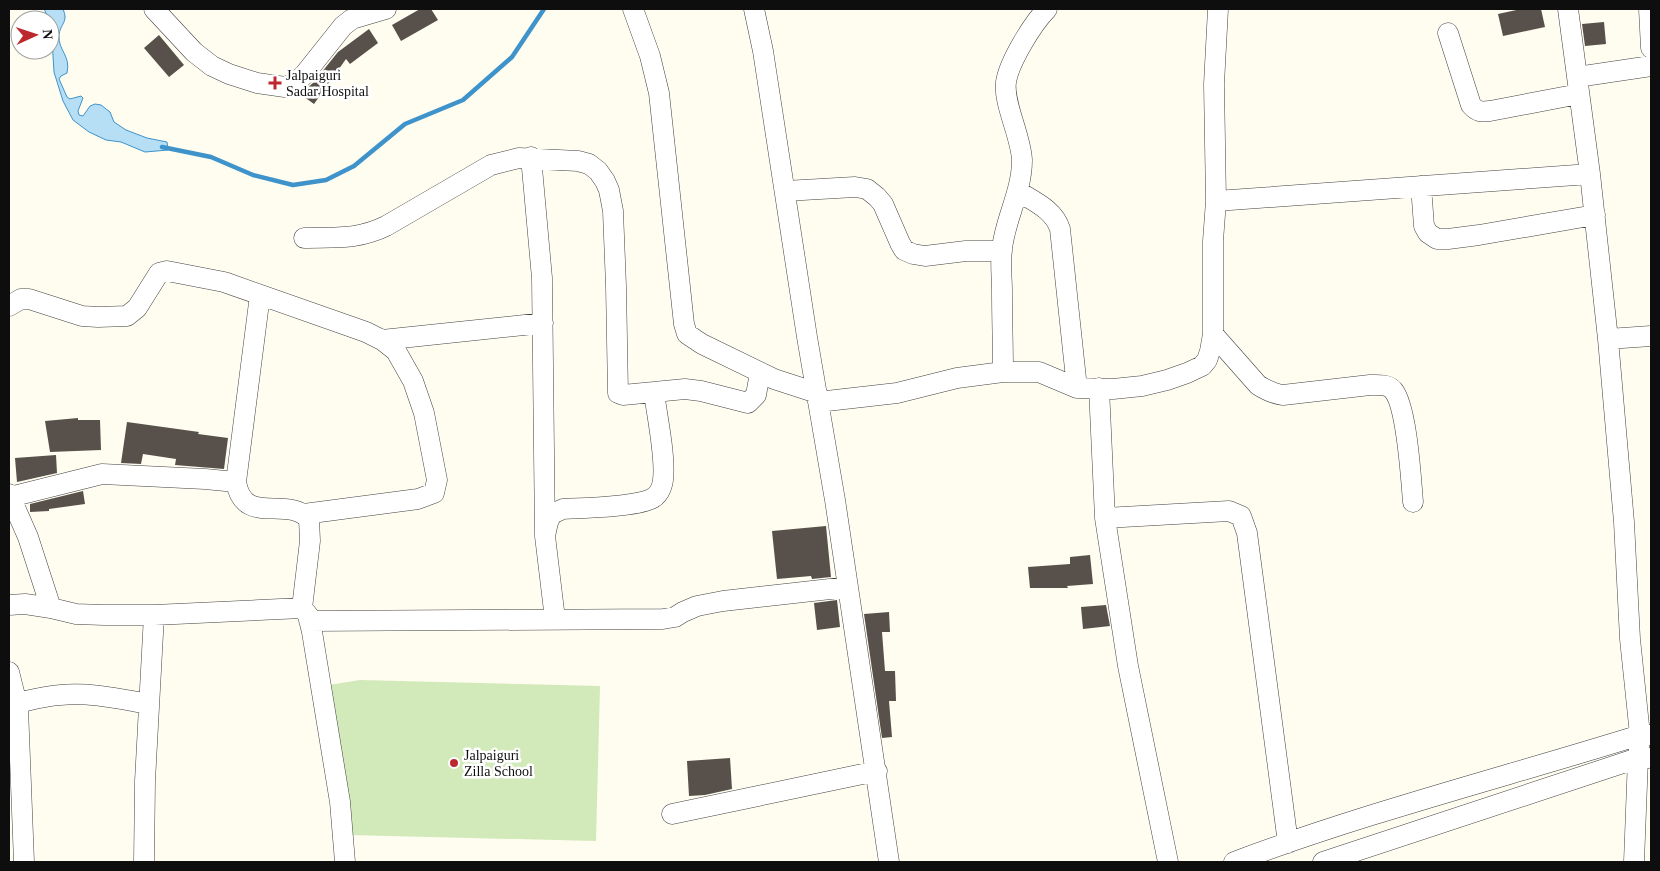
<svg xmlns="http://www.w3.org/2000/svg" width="1660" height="871" font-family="Georgia,serif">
<rect width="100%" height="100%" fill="#fffcf0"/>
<!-- green -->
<path fill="#d2e9ba" d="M360,680l240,6 -4,155 -247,-6 -6,-74 -14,-76z"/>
<!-- water -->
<path fill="#b6def5" stroke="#3e93cb" d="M44,9h19c6,13 -3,15 -4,26 -1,16 12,20 8,38l-6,3 -2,3 8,18 3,2 11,-3 2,2 -5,13 1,4 4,1 7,-10 5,-2 6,1 9,7 4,10 12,8 21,8 20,4 1,8 -23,2 -24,-10 -15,-2 -17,-8 -16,-12 -10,-19 -9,-29 -3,-49z"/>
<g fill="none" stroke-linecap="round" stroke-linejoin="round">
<!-- stream -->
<path stroke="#3e93cb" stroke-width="4.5" d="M162,147l49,10 42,18 40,10 33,-5 28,-14 51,-42 58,-24 49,-43 32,-48"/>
</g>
<!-- building -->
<path fill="#57504b" d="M420,9h11l7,11 -37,21 -9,-16z
M1521,9h20l4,18 -42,9 -5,-22z
M1604,22l2,22 -21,2 -3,-22z
M369,29l9,14 -28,21 -4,-5 -32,45 -14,-10 13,-11 25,-31z
M159,35l25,30 -15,12 -25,-29z
M78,418v2h22l1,30 -51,2 -5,-31z
M127,422l72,10 -1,2 30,4 -4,31 -49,-4 1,-6 -33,-5 -2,10 -20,-1z
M56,455l1,18 -40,9 -2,-24z
M83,491l2,13 -36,5v2l-19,1v-8z
M826,526l5,51 -19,2 -1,-3 -34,3 -5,-48z
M1090,555l3,29 -26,2 1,2h-38l-2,-21 42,-3v-7z
M837,600l3,27 -23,3 -3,-27z
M1106,605l4,21 -27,3 -2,-22z
M889,612l1,20h-8l3,39h10l1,30h-7l3,36 -10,1 -18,-124z
M730,758l2,31 -27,6 -16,1 -2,-35z"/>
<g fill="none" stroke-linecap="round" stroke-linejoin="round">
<defs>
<path id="minor" d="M154,9l40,43 18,14 17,8 28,9 28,4 10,-4 9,-8 39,-49 9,-7 34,-10
M633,9l17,47 9,37 25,231 3,10 15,10 72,35 43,14
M754,9l9,42 44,286 28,163 54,362
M1568,9l22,165 18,165 16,183 6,117 10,96 -2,23 -4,104
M1649,9l2,39
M1448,33l23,72c6,7 10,7 19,6l89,-17
M1577,77l74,-11
M531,157l11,121 3,258
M1421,186l3,40 4,7 9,6h11l31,-4 116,-20
M785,191l70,-4 12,2 10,8 6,7 17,39 4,7 9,4 12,2 41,-5h36
M1019,192c16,10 35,18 41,37l17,159
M1216,201l374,-27
M304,238c32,-1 53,2 82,-12l105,-61 28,-7 59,3 11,3 9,7 7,10 4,9 4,21 3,75 2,107 5,2 62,-6 16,2 47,12 8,-8 4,-22
M260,295l-24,187c8,45 50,13 73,37l1,22 -8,67
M9,306l12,-7h8l53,17 16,1 29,-1 10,-8 22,-35 8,-2 57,11 142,50 16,8 14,11 17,30 11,32 13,67 -3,13 -16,6 -114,15
M1213,334l45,51c8,5 15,9 25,10l87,-10c8,0 18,-1 23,5 14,16 18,89 20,112
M1608,339l43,-3
M382,340l161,-17
M1003,372c0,-27 -1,-54 -1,-81 0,-13 -2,-28 0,-42 3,-30 20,-57 20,-89 -1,-24 -19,-57 -16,-78 3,-20 27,-59 41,-73
M1099,388l6,130 23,148 40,196
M818,402l79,-9 60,-15 46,-6h36l38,16 36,1 29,-3 25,-6 20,-7 15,-7 5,-6 3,-9 3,-17v-93l3,-40 -2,-117 4,-75
M9,494l19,43 23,71
M10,497l92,-23 103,5 31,3
M1105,518l124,-7 12,5 6,17 41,310
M9,605l16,-1 26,4 25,6 28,1h50l148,-7 6,7 4,17 28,170 5,60
M555,619l-10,-83 3,-14 4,-8 11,-5c21,-1 71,-2 88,-10 7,-3 11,-11 12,-19 3,-23 -6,-63 -9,-88
M309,621l354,-2 12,-2 8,-5 14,-6 26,-5 125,-14
M9,672l9,36 6,154
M17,703c14,-3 28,-7 43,-8 30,-3 60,4 89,9
M672,814l205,-43
M144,862l1,-81 9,-166
M1234,862c133,-50 271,-85 406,-127h11
M1323,862l315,-104h11"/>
</defs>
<!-- minor casing -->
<use href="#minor" stroke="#414141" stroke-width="21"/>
<!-- minor -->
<use href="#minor" stroke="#fff" stroke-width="20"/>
</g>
<!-- markers -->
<g fill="#bd282f" stroke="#fff" stroke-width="2">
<path d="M272.5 75.5h5v5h5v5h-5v5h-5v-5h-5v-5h5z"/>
<circle cx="454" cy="763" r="5"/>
</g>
<g text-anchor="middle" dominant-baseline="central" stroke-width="5" stroke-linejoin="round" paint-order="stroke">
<!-- poi labels -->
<g font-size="14" fill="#0e0e0e" stroke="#fff" text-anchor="start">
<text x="286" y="75">Jalpaiguri<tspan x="286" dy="16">Sadar Hospital</tspan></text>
<text x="464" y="755">Jalpaiguri<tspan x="464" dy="16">Zilla School</tspan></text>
</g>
</g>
<!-- border -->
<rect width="1660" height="871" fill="none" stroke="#0e0e0e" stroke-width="20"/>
<!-- north arrow -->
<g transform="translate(35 35) rotate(87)"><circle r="24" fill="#ffffff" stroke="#9f9f9f"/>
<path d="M0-4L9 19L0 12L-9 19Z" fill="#bd282f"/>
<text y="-8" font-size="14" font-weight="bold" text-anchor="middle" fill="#0e0e0e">N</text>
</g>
</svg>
